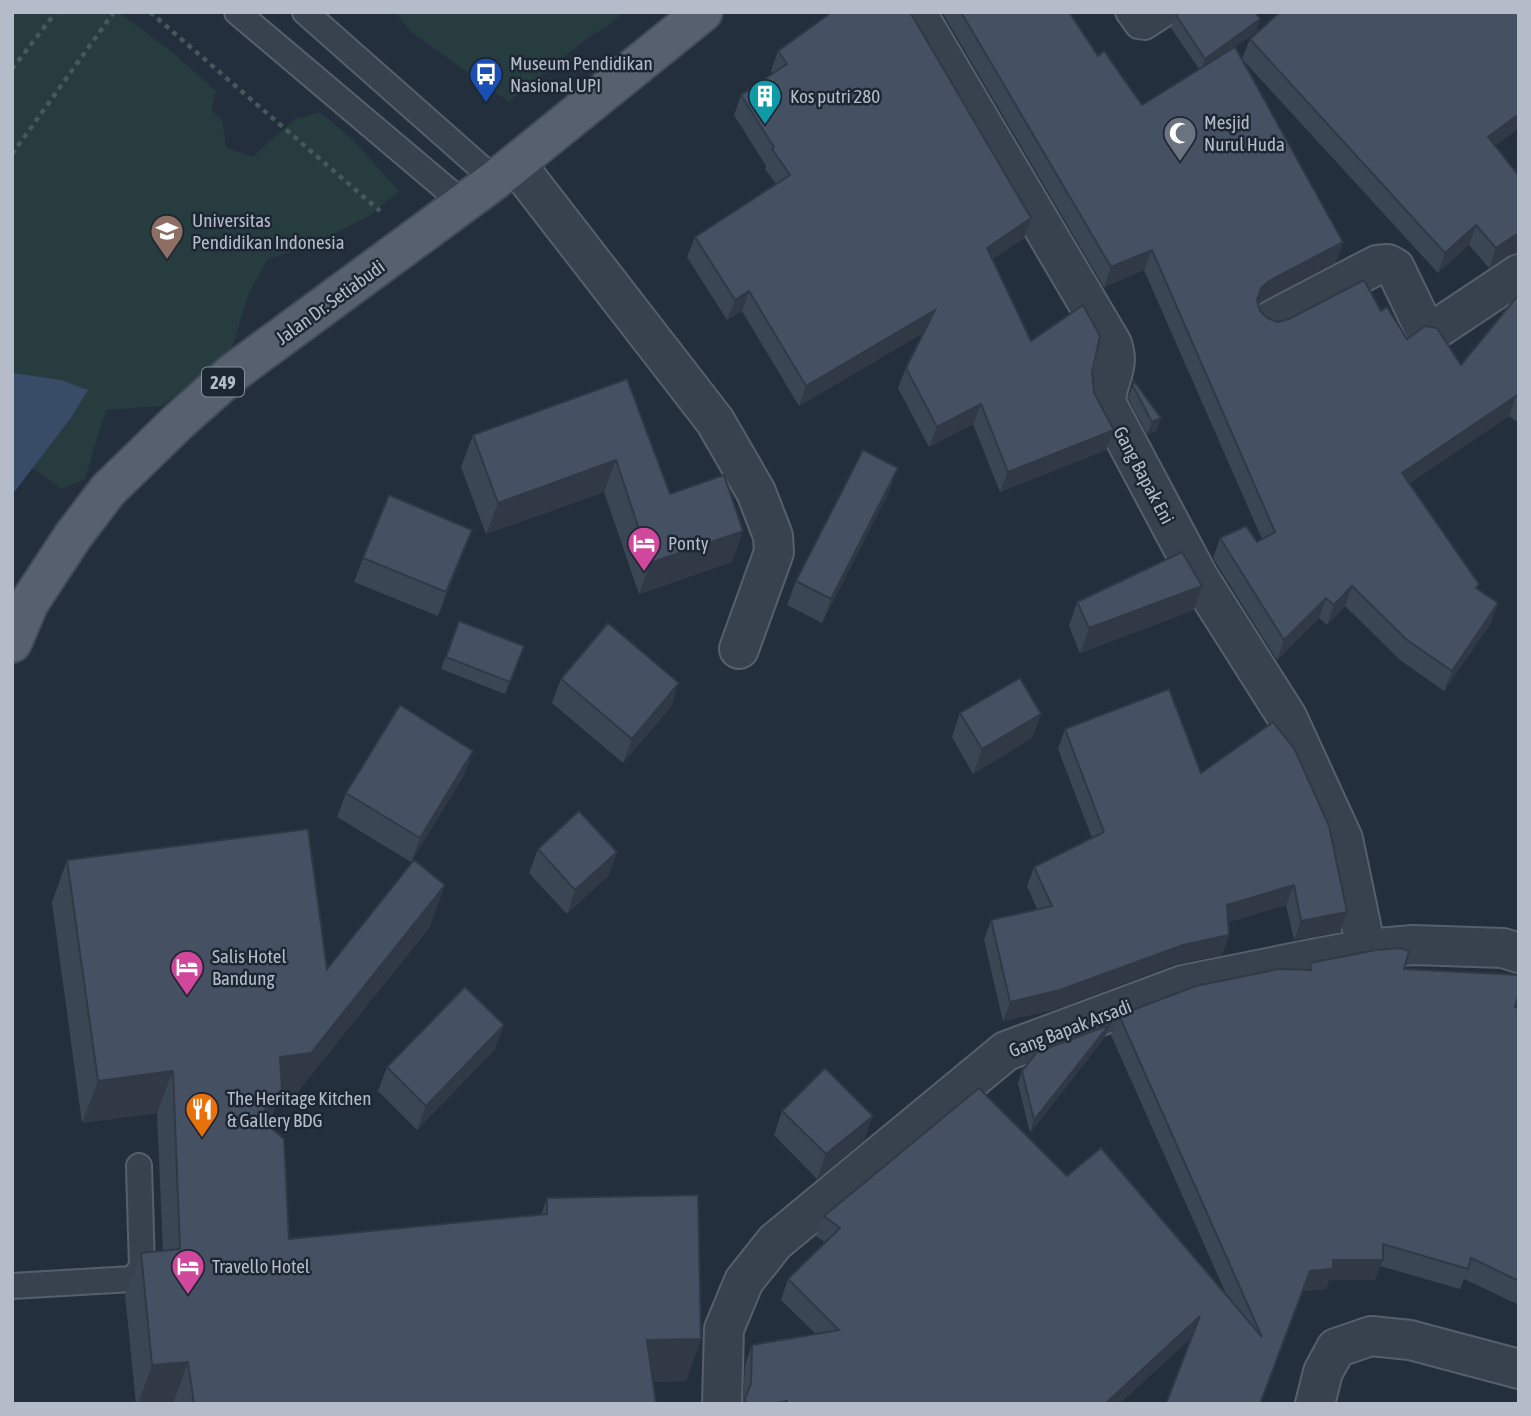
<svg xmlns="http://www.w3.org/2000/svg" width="1531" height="1416" font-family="'Asap Condensed',sans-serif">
<rect width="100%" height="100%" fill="#242f3e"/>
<!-- green -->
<path fill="#263c3f" d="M12,12h106l54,40 44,39 -5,19 11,10 4,27 26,10 43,-38 25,-7 33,28 46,51 -30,25 -59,30 -42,13 -20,36 -15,50 -23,25 -49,36 -55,4 -21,69 -24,10 -28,-21 -15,-23 -6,-47z
M395,12h228l-10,10 -31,20 -73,60 -98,-70z"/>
<!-- water -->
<path fill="#394c67" d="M12,373l49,7 27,10 -18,29 -58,76z"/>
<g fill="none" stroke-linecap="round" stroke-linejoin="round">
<defs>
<path id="lane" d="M237,12l227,192
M305,12l190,168
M1128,12l10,14 7,1 23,-15
M12,1286l120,-7 10,-11 -3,-102"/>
<path id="street" d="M916,12l196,332c9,24 -6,36 -6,59l93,175 88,139 56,122 23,110
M516,164l199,257 41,71 17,44 1,16 -35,97
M1272,320l105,-55 11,-1 7,4 27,56 16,4 81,-54
M722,1404l2,-75 20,-48 31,-39 231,-191 177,-66 129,-26 54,-10 47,-4 90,3 16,5
M1315,1404l8,-32 13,-24 35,-12 39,4 109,29"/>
<path id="primary" d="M12,643l17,-40 44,-67 35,-46 71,-69 55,-49 261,-192 208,-168"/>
</defs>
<!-- lane casing -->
<use href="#lane" stroke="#565f6c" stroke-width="28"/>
<!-- street casing -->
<use href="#street" stroke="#565f6c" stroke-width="42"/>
<!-- primary casing -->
<use href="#primary" stroke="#414a57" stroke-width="42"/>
<!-- path -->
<path stroke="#44595c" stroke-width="4.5" stroke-dasharray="5 5" stroke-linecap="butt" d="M150,12l230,199
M12,69l44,-57
M12,154l102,-142"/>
<!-- lane -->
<use href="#lane" stroke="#38414e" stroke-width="24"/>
<!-- street -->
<use href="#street" stroke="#38414e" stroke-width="38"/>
<!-- primary -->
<use href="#primary" stroke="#56606e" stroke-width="38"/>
</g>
<!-- wall -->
<path fill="#3b4654" d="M829,12h81l121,206 -7,20 -32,21 39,82 61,32 2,20 20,37 -8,20 -106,42 -27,-68 -44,23 -31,-59 8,-20 17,-35 -124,73 -57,-95 -15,9 -40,-63 8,-20 81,-53 -11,-15 1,-3 -32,-51 7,-20 32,-21 -2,-3 7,-20 50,-36z
M942,12h127l29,44 44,49 57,-36 -28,-41 5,-13 84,4 -4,13 -24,17 111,193 -7,20 -74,39 -4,3 2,7 7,7 11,4 103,-11 26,28 54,26 58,-71v129l-10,-7 -99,67 68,106 20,14 -7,20 -47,68 -44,-31 -55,-54 -18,19 -8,-7 -42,42 -64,-102 7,-20 37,4 5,-3 -118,-269 -40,17z
M1519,12v116l-24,18 24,30v77l-12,3 -18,12 -20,-23 -31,28 -196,-214 8,-20z
M627,379l43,115 73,37 -11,31 -93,32 -35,-102 -118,42 -25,-67 12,-32z
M1134,381l27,37 -5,13 -9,3 -19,-36z
M889,492l-67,131 -35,-18 9,-24z
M472,530l-34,86 -84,-34 9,-24z
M1077,602l117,8 -114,43 -11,-27z
M459,621l65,25 -19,48 -64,-25z
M561,679l110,28 -48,56 -71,-60z
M960,713l81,1 -9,24 -59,36 -21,-37z
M1065,729l136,44 146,139 -7,20 -46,8 -8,-35 -58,17 1,13 -7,20 -47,9 -122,46 -50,11 -19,-81 7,-20 46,-11 -10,-23 7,-19 58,-29 -34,-89z
M473,751l-9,24 -53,87 -74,-45 9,-24z
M538,849l79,3 -9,24 -41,38 -38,-41z
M67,860l260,109 103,-42 -135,168 -16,2 -10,28 20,114 252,-24 6,-17 154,141 -15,42 -33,1 3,22h-520l-11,-109 16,-42 22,-2 -6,-138 -75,10 -30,-221z
M1310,963l94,6 115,39v297l-55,-26 -4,10 -80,-23 -5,14h-46l-3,9 -23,2 -43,113 -68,-67 -73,67h-376l2,-39 7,-20 64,-11 -35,-34 7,-21 37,-37 -9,-6 8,-20 243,-40 160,120 -116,-261 8,-20 188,-45z
M1109,1025l-4,12 -75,96 -12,-50 4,-12z
M495,1049l-78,81 -39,-39 9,-24z
M782,1111l82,29 -47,39 -43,-44z"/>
<!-- shaded-wall -->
<path fill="#303945" d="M1260,19l-4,13 -55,39 4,-12z
M1519,114v14l-38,29 7,-20z
M1031,218l-7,20 -45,30 8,-20z
M1476,225l-7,20 -31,28 7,-20z
M1519,234v13l-2,5 -10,4 -18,12 7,-20 18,-12z
M1343,242l-7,20 -74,39 -8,7 7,-20 8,-7z
M1152,250l-8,20 -40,17 7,-20z
M749,291l-7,20 -15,9 8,-20z
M935,310l-7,20 -129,76 7,-20z
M1516,396l-7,20 -114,77 7,-20z
M981,404l-8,20 -44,23 8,-20z
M1161,418l-5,13 -9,3 5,-12z
M1114,430l-8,20 -106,42 8,-20z
M616,460l-12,32 -118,42 12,-31z
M898,468l-9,24 -67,131 9,-24z
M472,530l-9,24 -25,62 8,-24z
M743,531l-11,31 -93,32 11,-31z
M1202,586l-8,24 -114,43 9,-25z
M1352,586l-7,20 -18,19 7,-20z
M1326,598l-7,20 -42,42 7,-20z
M1498,603l-7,20 -47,68 8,-20z
M679,683l-8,24 -48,56 9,-24z
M1041,714l-9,24 -59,36 9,-25z
M473,751l-9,24 -53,87 9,-24z
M617,852l-9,24 -41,38 8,-24z
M445,885l-15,42 -135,168 -16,2 -13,34 -22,28 36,-102z
M1294,885l-8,20 -66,20 7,-20z
M1347,912l-7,20 -46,8 7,-19z
M1229,935l-7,20 -47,9 -122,46 -50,11 7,-19 173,-57z
M504,1025l-9,24 -78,81 9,-24z
M1109,1025l-4,12 -75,96 4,-13z
M173,1071l-16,42 -75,10 16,-42z
M873,1116l-9,24 -47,39 9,-25z
M1333,1260h50l-8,20h-46l-3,9 -23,2 7,-20z
M1200,1316l-8,21 -73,67h-14z
M701,1339l-15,42 -54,1 15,-42z
M188,1362l-15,42h-35l14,-39z"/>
<!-- building -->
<path fill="#455162" stroke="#303945" stroke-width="2" d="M832,12h78l121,206 -44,30 44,93 52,-36 17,31 -8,37 2,20 20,37 -106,42 -27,-68 -44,23 -31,-59 29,-58 -129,76 -57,-95 -14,9 -40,-63 95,-62 -18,-26 2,-2 -33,-52 46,-31 -9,-13z
M961,12h108l29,44 6,-5 38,54 93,-58 108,195 -74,39 -8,7 -4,12 3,11 7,7 11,4 11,-3 75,-39 17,31 6,-4 20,32 18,-13 12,2 24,37 58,-71v104l-3,-2 -114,77 77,111 -3,4 22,15 -46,68 -45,-31 -55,-54 -18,19 -8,-7 -42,42 -64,-102 26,-12 11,16 18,-10 -123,-282 -41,17z
M1179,12h76l5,7 -55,40 -29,-44z
M1280,12h239v102l-31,23 31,39v58l-5,2 -18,12 -20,-23 -31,28 -195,-214z
M627,379l43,115 54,-19 19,56 -93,32 -34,-103 -118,43 -25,-68z
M1134,381l27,37 -9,4 -19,-36z
M863,450l35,18 -67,131 -35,-18z
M389,495l83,35 -26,62 -83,-34z
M1182,552l20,34 -113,42 -12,-26z
M459,621l65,25 -14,36 -64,-25z
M608,623l71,60 -47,56 -71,-60z
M1020,678l21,36 -59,35 -22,-36z
M1169,689l32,84 72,-51 21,26 35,78 18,86 -46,9 -7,-36 -67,20 2,30 -46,10 -123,45 -50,12 -19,-82 61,-14 -18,-39 70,-35 -39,-103z
M400,705l73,46 -53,87 -74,-45z
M579,811l38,41 -42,38 -37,-41z
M308,829l19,140 87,-109 31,25 -134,168 -31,4 2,32 -23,28 25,22 5,100 258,-25v-16l151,-3 3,144 -54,1 9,64h-462l-6,-42 -36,3 -11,-112 39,-4 -7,-178 -75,10 -31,-221z
M1400,948l9,3 -5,18 115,6v18l-4,14 4,1v273l-48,-23 -3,11 -85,-25v16h-50v9l-23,2 -50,133h-94l34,-88 -95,88h-318v-3l-17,3h-24l-1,-6 6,-14 1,-39 87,-15 -51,-51 52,-51 -16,-12 155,-128 88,88 34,-28 161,189 -143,-322 77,-29 83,-17 32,1 -1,-7 66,-13z
M465,987l39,38 -78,81 -39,-39z
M1109,1025l-75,95 -12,-49 15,-19z
M825,1068l48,48 -47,38 -44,-43z"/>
<!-- icons -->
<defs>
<symbol id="bus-pin" viewBox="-11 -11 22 30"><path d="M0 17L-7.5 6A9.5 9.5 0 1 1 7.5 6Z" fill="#1a4fb4" stroke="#1d2633"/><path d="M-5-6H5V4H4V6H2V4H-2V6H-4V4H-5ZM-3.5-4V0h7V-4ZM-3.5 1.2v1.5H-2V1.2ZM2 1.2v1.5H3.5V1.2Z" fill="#fff"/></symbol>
<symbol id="building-pin" viewBox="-11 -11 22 30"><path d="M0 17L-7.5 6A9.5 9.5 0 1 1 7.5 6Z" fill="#0f9aa8" stroke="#1d2633"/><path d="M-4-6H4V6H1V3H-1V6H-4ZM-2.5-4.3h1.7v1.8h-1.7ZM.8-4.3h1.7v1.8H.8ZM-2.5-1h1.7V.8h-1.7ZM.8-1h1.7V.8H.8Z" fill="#fff"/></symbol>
<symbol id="mosque-pin" viewBox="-11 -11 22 30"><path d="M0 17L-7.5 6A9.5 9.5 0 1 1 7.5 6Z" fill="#6b7280" stroke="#1d2633"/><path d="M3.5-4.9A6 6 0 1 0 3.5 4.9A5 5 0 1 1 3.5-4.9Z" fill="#fff"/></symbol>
<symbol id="university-pin" viewBox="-11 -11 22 30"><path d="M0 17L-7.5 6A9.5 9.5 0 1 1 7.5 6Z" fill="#8d6e63" stroke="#1d2633"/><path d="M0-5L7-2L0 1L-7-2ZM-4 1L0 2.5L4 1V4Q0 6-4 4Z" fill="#fff"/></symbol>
<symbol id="hotel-pin" viewBox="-11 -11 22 30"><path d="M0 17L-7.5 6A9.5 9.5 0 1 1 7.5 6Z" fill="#d1479c" stroke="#1d2633"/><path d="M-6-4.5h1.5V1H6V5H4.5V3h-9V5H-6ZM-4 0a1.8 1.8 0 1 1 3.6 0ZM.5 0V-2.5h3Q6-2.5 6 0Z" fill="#fff"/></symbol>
<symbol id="restaurant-pin" viewBox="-11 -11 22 30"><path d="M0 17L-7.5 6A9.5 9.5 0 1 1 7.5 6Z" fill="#e8710a" stroke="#1d2633"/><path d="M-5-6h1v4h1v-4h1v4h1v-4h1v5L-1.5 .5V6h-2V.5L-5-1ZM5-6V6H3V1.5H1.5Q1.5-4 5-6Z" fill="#fff"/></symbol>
</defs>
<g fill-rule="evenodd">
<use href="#bus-pin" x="467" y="55" width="38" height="52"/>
<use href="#building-pin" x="746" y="77" width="38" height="52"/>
<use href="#mosque-pin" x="1161" y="114" width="38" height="52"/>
<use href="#university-pin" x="148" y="212" width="38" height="52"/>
<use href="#hotel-pin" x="625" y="524" width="38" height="52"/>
<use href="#hotel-pin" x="168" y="948" width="38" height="52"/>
<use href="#restaurant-pin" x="183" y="1090" width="38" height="52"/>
<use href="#hotel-pin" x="169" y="1247" width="38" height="52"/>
</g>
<g text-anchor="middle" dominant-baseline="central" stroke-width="5" stroke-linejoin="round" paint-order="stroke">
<!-- shield labels -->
<rect fill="#1d2633" stroke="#878f9c" stroke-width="2" x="202" y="367.5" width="42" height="29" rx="5"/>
<g font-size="18" font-weight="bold" fill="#b4bcc9">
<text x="223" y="382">249</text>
</g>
<!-- poi labels -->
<g font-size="19" fill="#b4bcc9" stroke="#1d2633" text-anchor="start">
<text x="510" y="63">Museum Pendidikan<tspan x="510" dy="22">Nasional UPI</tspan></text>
<text x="790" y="96">Kos putri 280</text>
<text x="1204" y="122">Mesjid<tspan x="1204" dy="22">Nurul Huda</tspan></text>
<text x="192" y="220">Universitas<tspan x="192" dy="22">Pendidikan Indonesia</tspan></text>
<text x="668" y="543">Ponty</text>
<text x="212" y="956">Salis Hotel<tspan x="212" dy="22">Bandung</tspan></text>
<text x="227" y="1098">The Heritage Kitchen<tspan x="227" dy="22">&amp; Gallery BDG</tspan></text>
<text x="212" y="1266">Travello Hotel</text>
</g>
<!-- street labels -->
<g font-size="19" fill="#b4bcc9" stroke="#1d2633">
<text transform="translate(330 302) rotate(-36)">Jalan Dr. Setiabudi</text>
<text transform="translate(1144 475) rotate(62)">Gang Bapak Eni</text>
<text transform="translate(1070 1028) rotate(-21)">Gang Bapak Arsadi</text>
</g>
</g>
<!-- border -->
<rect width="1531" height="1416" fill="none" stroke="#b4bcc9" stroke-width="28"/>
</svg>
